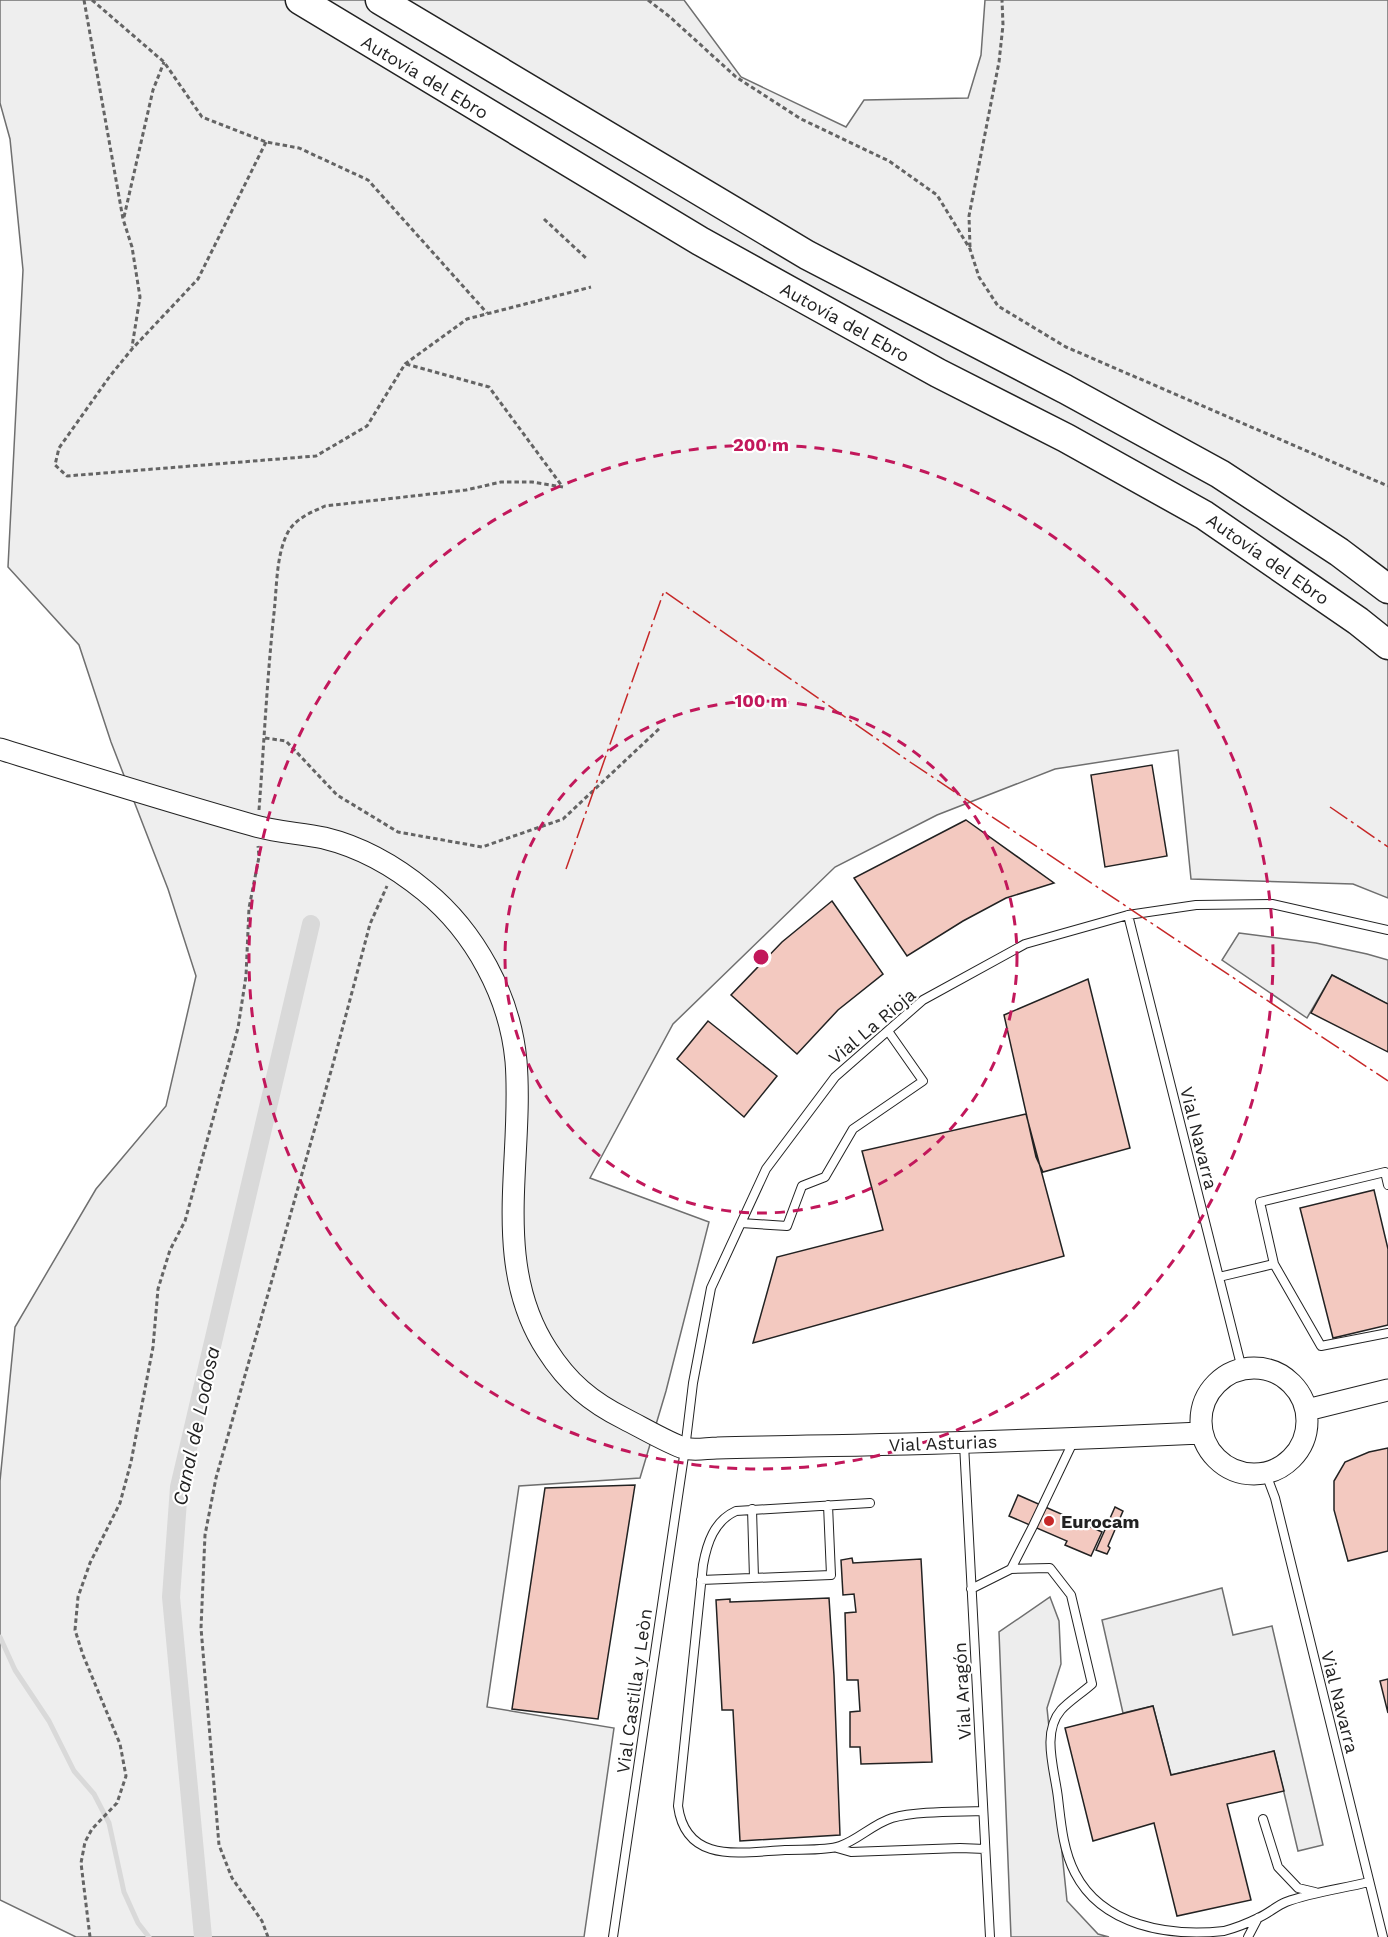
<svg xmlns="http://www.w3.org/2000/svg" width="1388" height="1937" font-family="'Work Sans',sans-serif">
<rect width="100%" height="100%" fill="#fff"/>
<!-- green -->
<path fill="#eee" stroke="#6f6f6f" stroke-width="1.5" d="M0,0h684l57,77 105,50 18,-27 104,-2 13,-43 4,-55h403v898l-35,-14 -162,-5 -13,-129 -123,19 -118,46 -102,52 -162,157 -83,154 119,44 -43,169 -26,87 -121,8 -32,221 127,21 -30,209h-508l-76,-37v-419l15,-154 81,-138 70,-83 30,-130 -28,-87 -57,-147 -32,-97 -71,-78 15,-297 -13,-131 -10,-36z"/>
<!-- parking -->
<path fill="#ededed" stroke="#6f6f6f" stroke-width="1.5" d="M1239,933l77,10 51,11 21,6v44l-56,-29 -25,43 -85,-58z
M1222,1588l11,47 39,-9 51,219 -25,6 -24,-100 -103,24 -18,-69 -30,7 -21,-93z
M1050,1597l9,24 2,43 -14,44 20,193 31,33 11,3h-98l-12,-305z"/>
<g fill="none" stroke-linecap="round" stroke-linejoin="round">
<!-- stream -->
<path stroke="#d9d9d9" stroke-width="5" d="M0,1637l15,33 34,51 25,50 20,23 15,29 15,69 14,31 11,14"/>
<!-- canal -->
<path stroke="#d9d9d9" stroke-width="18" d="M203,1937l-32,-340 8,-110 132,-563"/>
</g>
<!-- building -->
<path fill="#f3c9c0" stroke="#222" stroke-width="1.5" d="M1152,765l15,91 -62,11 -14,-92z
M966,820l88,63 -48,15 -43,23 -56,35 -53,-78z
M832,901l51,73 -45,36 -41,44 -66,-59 51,-53z
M1332,975l56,29v48l-77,-39z
M1088,979l42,169 -87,24 -7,-15 -32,-142z
M708,1021l69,55 -33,41 -67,-58z
M1026,1114l38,142 -311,87 24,-86 106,-27 -21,-79z
M1374,1190l14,59v76l-55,13 -33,-130z
M1388,1448v103l-40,10 -14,-51v-29l11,-19 24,-10z
M635,1485l-37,234 -86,-10 33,-221z
M1018,1495l84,37 -11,24 -26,-11 2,-4 -58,-25z
M1115,1507l8,4 -15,35 2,2 -3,6 -11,-4z
M852,1558l1,5 68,-4 11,203 -71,2 -1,-17h-10v-35l10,-1 -2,-31h-11l-2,-67 11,-1 -2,-18 -11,1 -2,-35z
M829,1598l5,78 6,159 -100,6 -7,-131h-11l-6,-110 14,-1v3z
M1388,1679v34l-8,-32z
M1153,1706l18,69 103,-24 10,40 -57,13 24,96 -74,16 -23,-93 -61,18 -28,-113z"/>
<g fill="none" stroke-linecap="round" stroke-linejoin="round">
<defs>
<path id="lane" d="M1128,915l114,454
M1388,1185l-3,-13 -125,30 14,62 47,82 67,-13
M741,1223l46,3 15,-40 23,-9 28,-48 70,-48 -35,-50
M1219,1277l55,-13
M964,1444l26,493
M1266,1474l9,24 108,439
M870,1503l-134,8c-22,10 -29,32 -33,54l-25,241c8,59 64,46 107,44 16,-1 41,1 55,-4 18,-6 33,-22 52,-28 25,-7 64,-6 91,-7
M752,1509l2,69
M1011,1569l39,-1 21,27 21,89c-10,9 -23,17 -31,26 -20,23 -6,61 -3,88 3,25 5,52 17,75 27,53 94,64 149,58 11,-3 24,-8 34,-13 10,-4 18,-12 28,-16 27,-10 55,-13 83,-20
M701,1580l130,-5 -3,-70
M971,1589l40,-20 22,-43 41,-86
M1263,1819l15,48 20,21 17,4
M837,1848l14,4 109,-4 25,1
M613,1937l72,-488 8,-66 18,-95 55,-119 69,-92 88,-77 102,-56 103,-29 68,-10 76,-1 116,26
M1248,1937l10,-19"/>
<path id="secondary" d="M0,749c84,26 167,52 252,76 23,7 48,8 72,13 37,9 72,29 101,53 50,41 85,105 91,170 8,97 -26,202 31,289 21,33 44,52 78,69 16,8 45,25 59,29 10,3 23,0 33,0 30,-1 60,-1 90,-2 132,-2 263,-7 394,-13
M1201 1421a53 53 0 1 1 106 0a53 53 0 1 1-106 0Z
M1307,1410l81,-20"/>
<path id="highway" d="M300,0l400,241 238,132 128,65 138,77 154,106 30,24
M380,0l427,255 258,134 155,85 119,78 49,37"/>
</defs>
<!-- lane casing -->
<use href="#lane" stroke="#222" stroke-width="10"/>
<!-- secondary casing -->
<use href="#secondary" stroke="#222" stroke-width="23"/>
<!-- highway casing -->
<use href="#highway" stroke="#222" stroke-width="31"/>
<!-- path -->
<path stroke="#646464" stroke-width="3" stroke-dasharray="4.5 3" stroke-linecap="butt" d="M84,0l39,219 9,28 8,50 -8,50
M92,0l72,62 38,55 64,25 33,6 69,32 119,133
M648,0l22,17 66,60 65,42 88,42 48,34 33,54 9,28 19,29 68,41 322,139
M266,142l-68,137 -66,70 -22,27 -51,72 -4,17 12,11 249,-20 51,-30 38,-62 62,-45 124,-32
M124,217l29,-127 11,-28
M544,219l43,40
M970,247l-1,-31 30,-154 4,-37 -1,-25
M406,364l83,23 73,99
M265,738l21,3 51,54 61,37 84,15 81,-28 98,-92
M259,810c5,-66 8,-132 15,-197 3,-27 2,-58 14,-81 8,-14 24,-20 37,-26l141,-16 35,-8h31l31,5
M90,1937l-9,-74 4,-21 7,-13 25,-26 9,-27 -6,-32 -37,-89 -8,-25 3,-33 12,-34 30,-60 11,-41 22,-115 5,-58 12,-39 15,-29 53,-193 8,-52 3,-68 10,-51 -1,-11
M268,1937l-6,-16 -30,-43 -13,-33 -18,-217 4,-93 11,-57 117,-414 37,-140 17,-38"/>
<!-- lane -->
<use href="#lane" stroke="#fff" stroke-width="8"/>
<!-- secondary -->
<use href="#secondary" stroke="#fff" stroke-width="21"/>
<!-- highway -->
<use href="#highway" stroke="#fff" stroke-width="28"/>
<!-- power -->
<path stroke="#c62828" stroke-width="1.5" stroke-dasharray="21 4.5 3 4.5" stroke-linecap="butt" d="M1330,807l58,40
M566,869l98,-278 246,171 478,319"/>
</g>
<!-- distance rings -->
<g fill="none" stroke="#c2185b" stroke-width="3" stroke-dasharray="10 8">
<circle cx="761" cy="957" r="256"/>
<circle cx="761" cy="957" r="512"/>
</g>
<!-- markers -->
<circle fill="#c62828" stroke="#fff" stroke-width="2" cx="1049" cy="1521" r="6"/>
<g text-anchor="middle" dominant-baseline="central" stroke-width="4.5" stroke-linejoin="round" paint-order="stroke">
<!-- street labels -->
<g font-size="18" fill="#222" stroke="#fff">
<text transform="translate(425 77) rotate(31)">Autovía del Ebro</text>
<text transform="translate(845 322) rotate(29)">Autovía del Ebro</text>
<text transform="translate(1268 559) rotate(35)">Autovía del Ebro</text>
<text transform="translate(872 1026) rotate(-40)">Vial La Rioja</text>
<text transform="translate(1199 1138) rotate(76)">Vial Navarra</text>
<text transform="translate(943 1443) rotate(-2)">Vial Asturias</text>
<text transform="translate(634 1691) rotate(-82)">Vial Castilla y Leòn</text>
<text transform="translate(962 1691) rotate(-93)">Vial Aragón</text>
<text transform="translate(1340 1702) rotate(76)">Vial Navarra</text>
</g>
<!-- poi labels -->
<g font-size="18" font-weight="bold" fill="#222" stroke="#fff" text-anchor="start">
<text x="1061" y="1521">Eurocam</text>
</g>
<!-- water labels -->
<g font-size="20" font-style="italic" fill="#222" stroke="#fff">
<text transform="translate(196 1426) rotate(-78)">Canal de Lodosa</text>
</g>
</g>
<circle cx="761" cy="957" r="9" fill="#c2185b" stroke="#fff" stroke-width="3"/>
<g font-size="18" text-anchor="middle" font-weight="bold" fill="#c2185b" stroke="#fff" stroke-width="4.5" stroke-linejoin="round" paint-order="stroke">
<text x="761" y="451">200 m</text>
<text x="761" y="707">100 m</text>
</g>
</svg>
